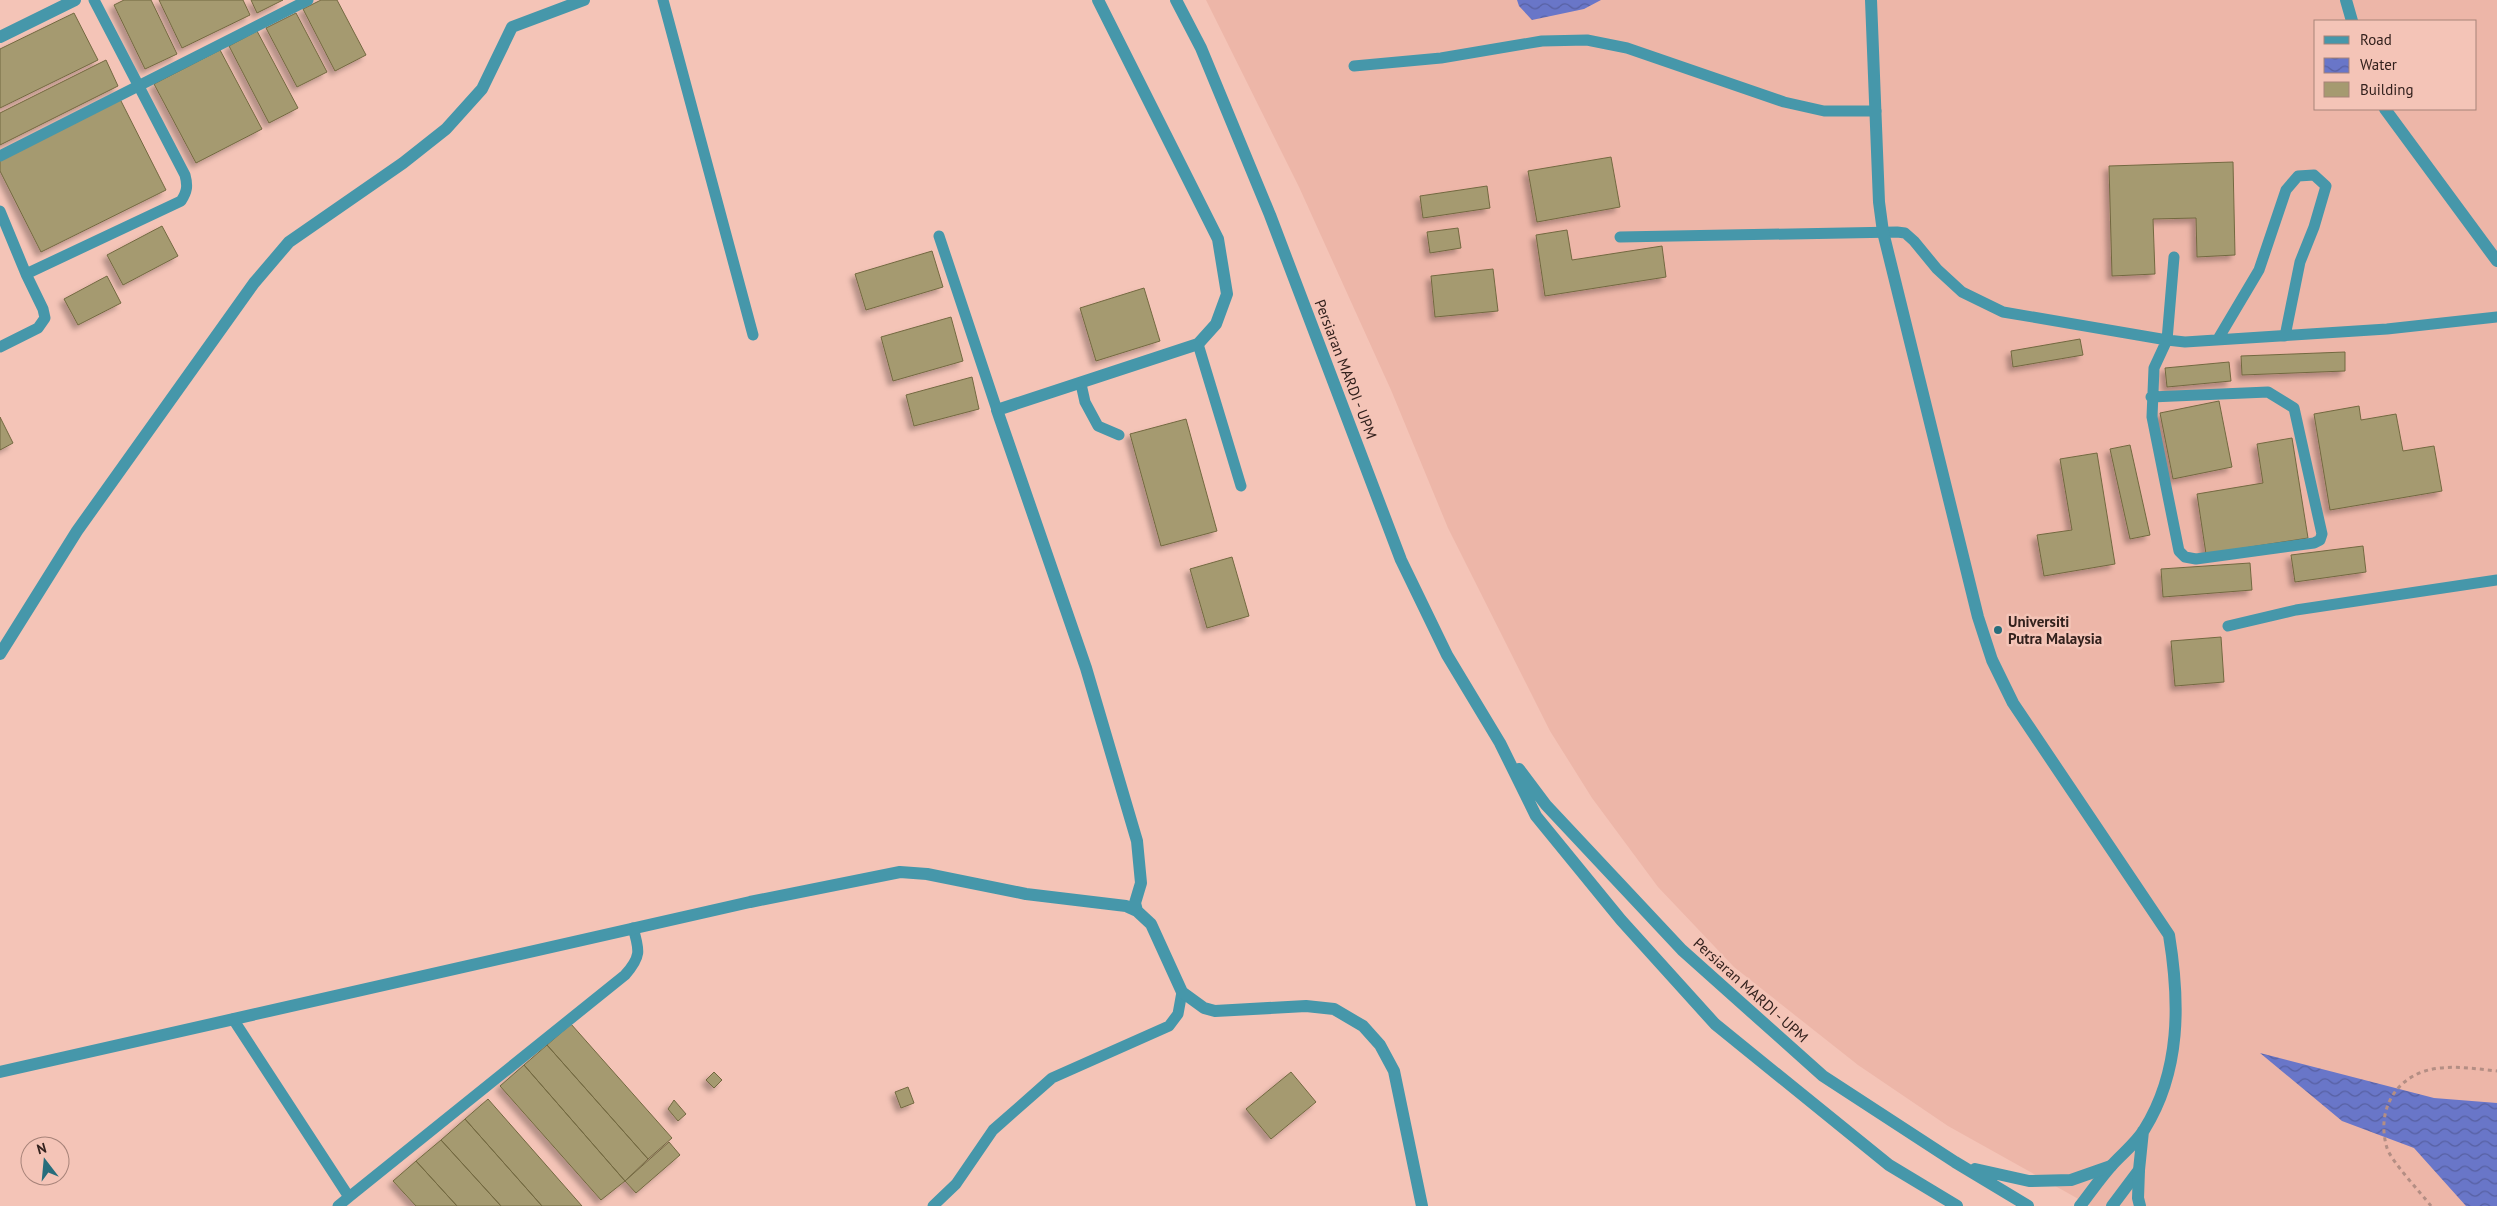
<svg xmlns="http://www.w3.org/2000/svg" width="2497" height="1206" font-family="'PT Sans',sans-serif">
<defs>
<pattern id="water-waves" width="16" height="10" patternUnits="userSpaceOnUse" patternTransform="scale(1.25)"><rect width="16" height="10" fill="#6976c8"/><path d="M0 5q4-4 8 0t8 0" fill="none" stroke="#5760a2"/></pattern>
<filter id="shadow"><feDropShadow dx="-4.5" dy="4.5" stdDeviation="2.5" flood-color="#0004"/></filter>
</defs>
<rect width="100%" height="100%" fill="#f4c4b7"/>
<!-- built -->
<path fill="#edb6a8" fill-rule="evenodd" d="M1206,0h1291v1206h-406l-143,-80 -90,-61 -124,-98 -76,-80 -66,-89 -42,-67 -102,-203 -57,-138 -92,-203zM2316,21h160v88h-160z"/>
<!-- water -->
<path fill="url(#water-waves)" d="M1517,0h84l-17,9 -52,11 -13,-14z
M2260,1053l174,45 63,5v103h-31l-52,-58 -72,-27z"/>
<!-- building -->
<path fill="#a59a70" stroke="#736941" filter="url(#shadow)" d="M124,0h27l26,54 -32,15 -31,-64z
M159,0h84l7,15 -68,33z
M251,0h32l-26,13z
M321,0h16l29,55 -31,16 -32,-62z
M74,13l24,47 -98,48v-59z
M296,13l31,59 -30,15 -31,-59z
M257,31l41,77 -29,15 -40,-77z
M220,50l42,79 -66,34 -42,-79z
M106,60l12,26 -118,59v-32z
M120,99l46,91 -125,62 -41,-81v-13z
M1611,157l9,50 -83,15 -9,-51z
M2233,162l2,93 -38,2 -1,-39 -43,1 2,55 -43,2 -3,-110z
M1487,186l3,22 -67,10 -3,-22z
M162,226l16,30 -55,29 -16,-30z
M1458,228l3,20 -31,5 -3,-21z
M1567,230l5,30 90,-14 4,31 -121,19 -9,-61z
M932,251l11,36 -77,23 -11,-36z
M1493,269l5,42 -63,6 -4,-41z
M107,276l14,27 -43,22 -14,-26z
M1144,288l16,53 -64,20 -16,-53z
M951,317l12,44 -70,20 -12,-44z
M2080,339l3,16 -70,12 -2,-16z
M2345,352v19l-103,4 -1,-19z
M2229,362l2,19 -64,6 -2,-19z
M972,377l7,32 -65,17 -8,-31z
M2219,401l13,66 -59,12 -13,-66z
M2359,406l2,14 35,-6 7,37 31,-5 8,45 -112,19 -16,-96z
M0,417l13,26 -13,7z
M1186,419l31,112 -56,15 -31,-112z
M2292,438l16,100 -102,16 -9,-60 66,-11 -6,-39z
M2130,445l20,90 -20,4 -20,-90z
M2097,453l18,111 -71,12 -7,-41 35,-5 -12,-71z
M2363,546l3,26 -71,10 -4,-27z
M1232,557l17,59 -42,12 -17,-59z
M2250,563l2,27 -89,7 -2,-28z
M2221,637l3,45 -49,4 -4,-45z
M571,1024l101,114 -24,21 -101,-114z
M547,1045l101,114 -23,22 -101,-116z
M524,1065l101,116 -24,19 -101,-114z
M714,1072l8,8 -8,8 -8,-8z
M1291,1072l25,30 -45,37 -25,-30z
M908,1087l6,16 -13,5 -6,-16z
M488,1099l94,107h-40l-77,-87z
M674,1100l12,14 -8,7 -10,-12z
M465,1119l77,87h-41l-60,-66z
M441,1140l60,66h-44l-41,-45z
M669,1142l11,13 -44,38 -11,-12z
M416,1161l41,45h-41l-23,-25z"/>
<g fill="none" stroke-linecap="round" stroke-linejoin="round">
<!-- path -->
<path stroke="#b48e84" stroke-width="3" stroke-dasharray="4 4" stroke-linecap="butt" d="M2431,1206c-10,-13 -40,-45 -44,-58 -12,-40 11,-76 53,-80 19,-2 38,1 57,3"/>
<!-- service -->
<path stroke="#4697aa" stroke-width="11" d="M663,0l90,335
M1354,66l87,-8 101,-17 45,-1 40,8 157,54 40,9h52
M0,156l308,-156
M0,211l26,63
M939,236l58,174
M1620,237l277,-5 8,1 9,8 23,28 25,23 41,20 164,28 18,2 202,-13 110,-12
M2218,339l41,-69 27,-80 12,-14 16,-1 12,11 -12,41 -14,35 -15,74
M1198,344l43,142
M0,347l38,-19 7,-10 -2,-9 -17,-35 155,-73c6,-9 7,-15 4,-26l-91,-175
M1081,384l4,18 13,24 21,9
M2151,397l117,-5 26,16 28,126 -2,6 -6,3 -118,16 -11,-2 -6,-6 -27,-134 2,-49 13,-28 7,-83
M2228,626l68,-16 201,-30
M233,1019l116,178 276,-222c16,-18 15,-24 8,-47
M338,1206l11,-9
M933,1206l23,-22 37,-54 59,-52 117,-52 9,-12 4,-22"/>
<!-- minor -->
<path stroke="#4697aa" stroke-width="12" d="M1098,0l120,239 9,55 -11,30 -18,20 -201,66 89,258 51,173 4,42 -6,20 2,8 14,13 31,68 22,16 11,3 91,-5 28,3 29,17 17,19 14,26 28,135
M1871,0l8,202 4,30 95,385 14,43 21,43 156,232c11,67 12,136 -25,195 -8,13 -21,23 -31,34 -12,13 -22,28 -33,42
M2346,0l6,21
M0,37l75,-37
M2385,109l112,152
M0,654l77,-123 177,-248 35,-41 114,-79 43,-34 36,-40 30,-62 72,-27
M0,1072l750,-170 150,-30 27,2 99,20 100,12 11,5
M2112,1206l27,-36 4,-39"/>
<!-- tertiary -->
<path stroke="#4697aa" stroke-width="12" d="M1176,0l25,48 69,167 131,345 46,95 53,88 36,73 85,104 94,104 174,141 68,41
M1519,769l27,36 136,145 141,126 132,86 73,44
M1975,1169l54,12 42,-1 40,-14
M2139,1170l-1,28 2,8"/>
</g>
<!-- markers -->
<circle fill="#276d7c" stroke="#f4c4b7" stroke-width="2" cx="1998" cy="630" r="5"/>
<g text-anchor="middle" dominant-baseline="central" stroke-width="5" stroke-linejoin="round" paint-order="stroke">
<!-- street labels -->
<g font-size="15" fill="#33211d" stroke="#f4c4b7">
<text transform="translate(1346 369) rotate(69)">Persiaran MARDI - UPM</text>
<text transform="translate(1751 990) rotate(42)">Persiaran MARDI - UPM</text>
</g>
<!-- poi labels -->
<g font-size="15" font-weight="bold" fill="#33211d" stroke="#f4c4b7" text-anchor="start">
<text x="2008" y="621">Universiti<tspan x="2008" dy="17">Putra Malaysia</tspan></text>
</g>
</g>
<!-- legend -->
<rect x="2314" y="20" width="162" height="90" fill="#f4c4b7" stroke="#a78379"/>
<rect x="2324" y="36" width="25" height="8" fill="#4697aa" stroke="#a78379"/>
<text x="2360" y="45" font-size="15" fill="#33211d">Road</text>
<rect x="2324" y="58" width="25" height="15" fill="url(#water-waves)" stroke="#a78379"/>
<text x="2360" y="70" font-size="15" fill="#33211d">Water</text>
<rect x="2324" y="82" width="25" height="15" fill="#a59a70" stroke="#a78379"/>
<text x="2360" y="95" font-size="15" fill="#33211d">Building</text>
<!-- north arrow -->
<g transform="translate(45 1161) rotate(344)"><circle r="24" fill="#f4c4b7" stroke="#a78379"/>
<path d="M0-4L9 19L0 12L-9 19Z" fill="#276d7c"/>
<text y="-8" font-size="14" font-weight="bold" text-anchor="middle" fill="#33211d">N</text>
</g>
</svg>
